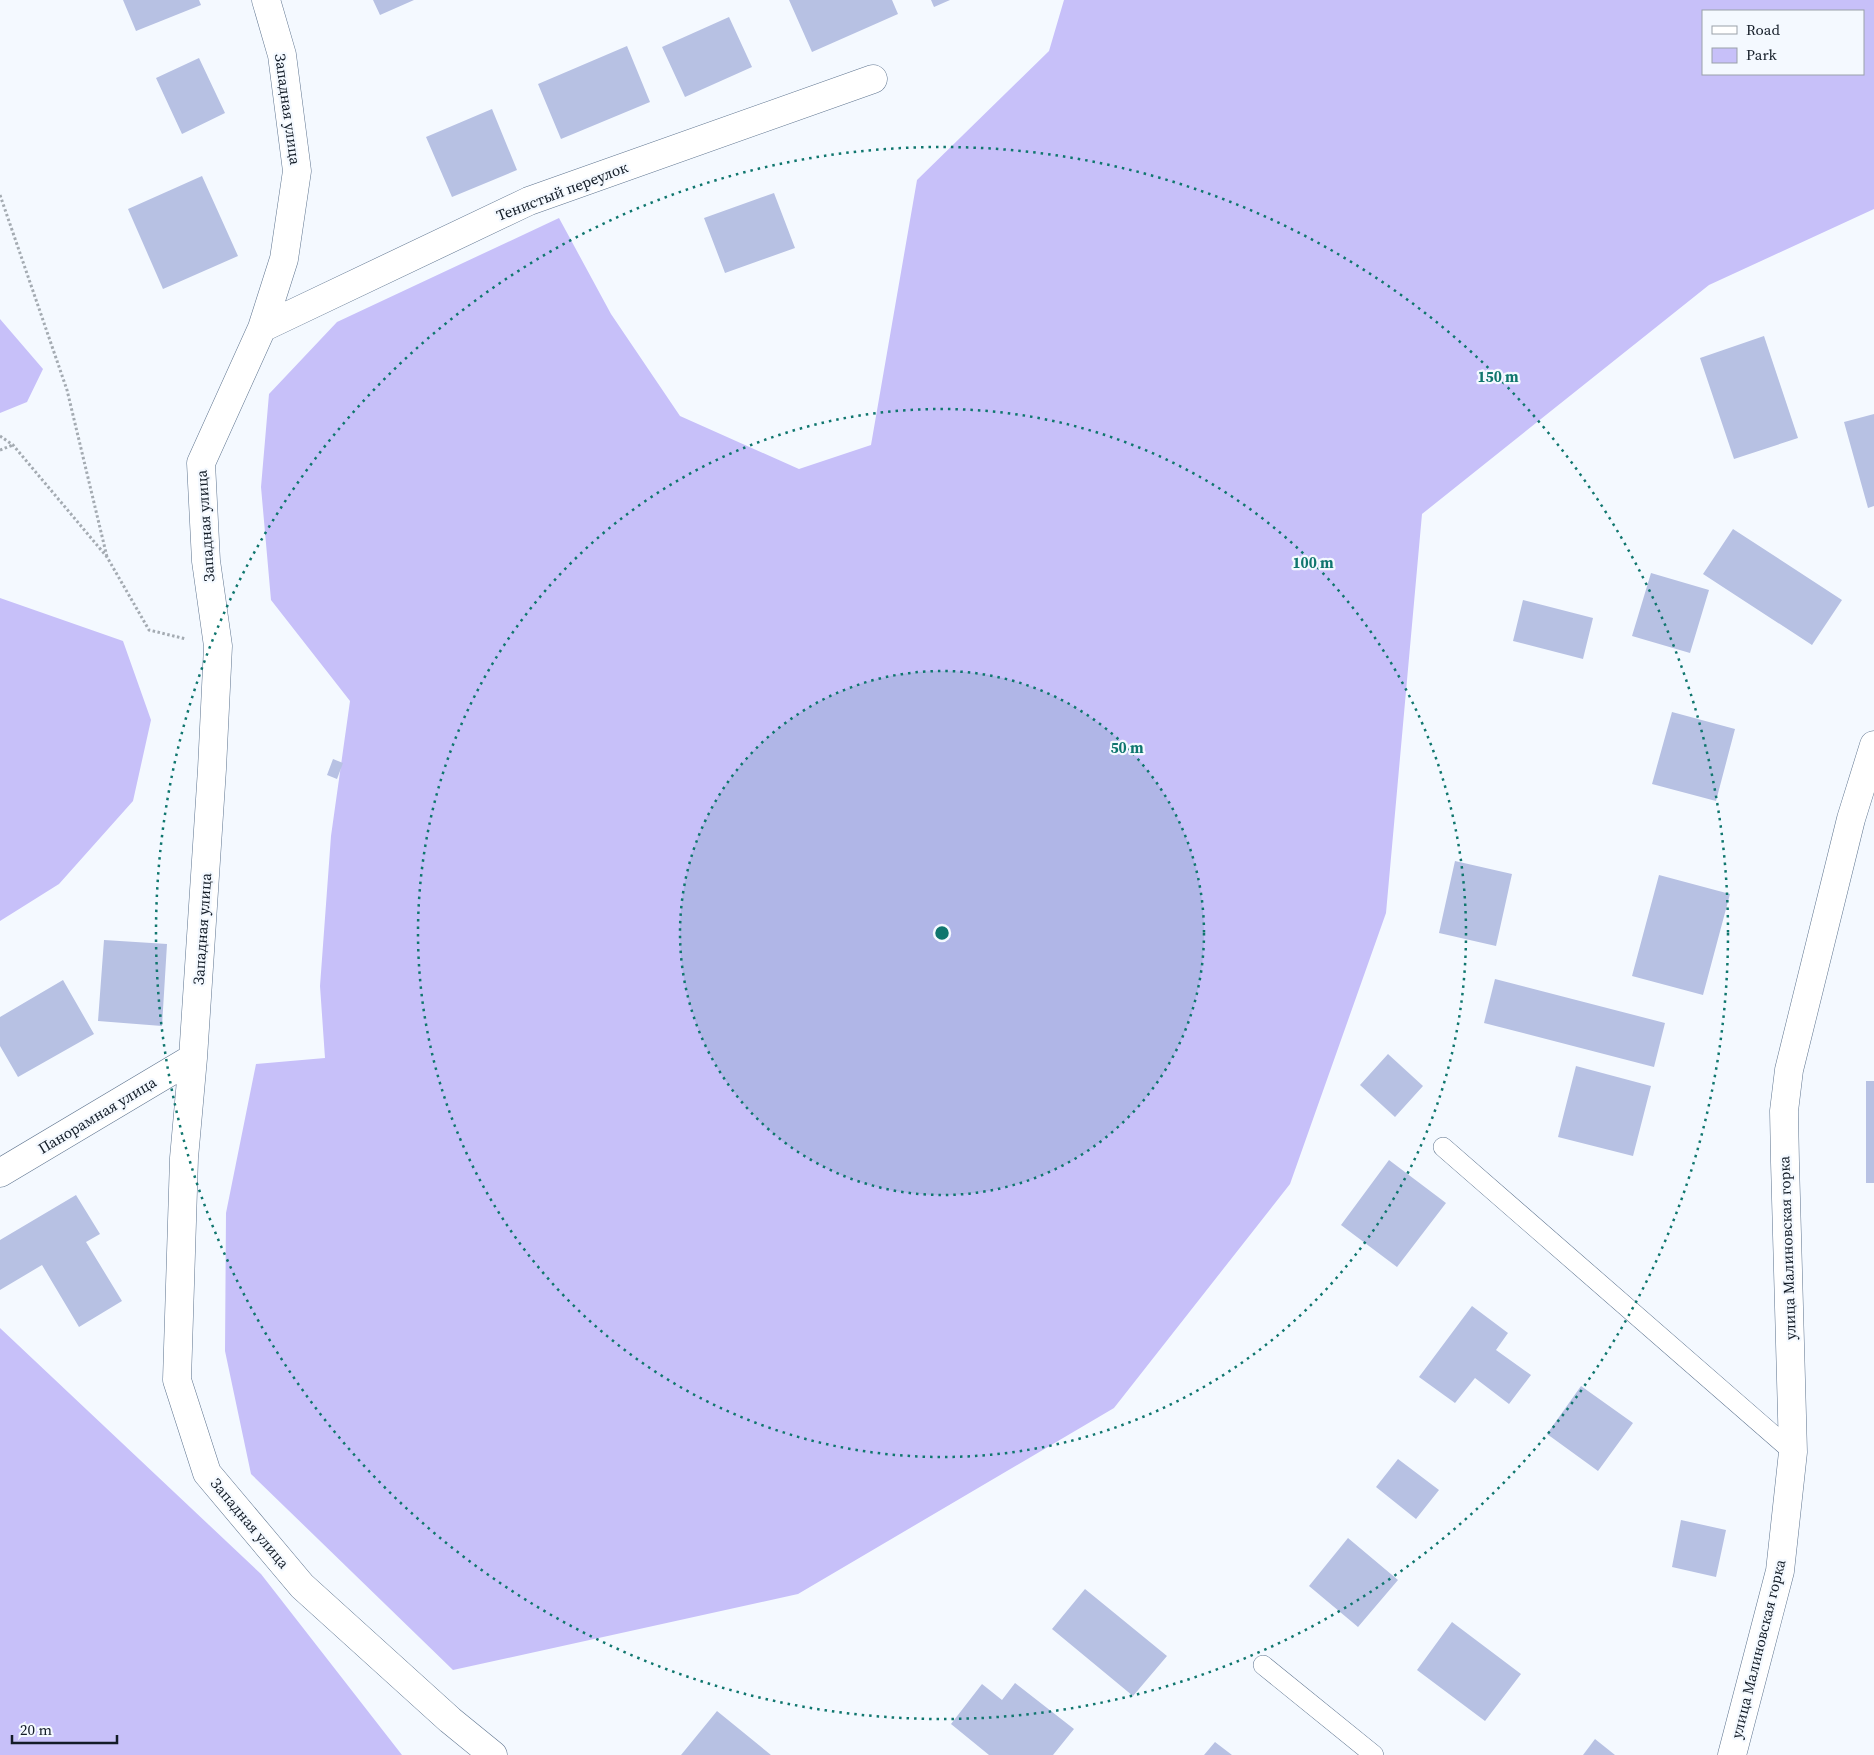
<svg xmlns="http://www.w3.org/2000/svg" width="1874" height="1755" font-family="'Source Serif 4',serif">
<rect width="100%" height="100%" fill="#f4f9ff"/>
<!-- green -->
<path fill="#c7c0f9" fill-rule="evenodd" d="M1064,0h810v209l-165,76 -287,229 -36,399 -96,271 -176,224 -316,186 -345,76 -202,-196 -26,-123 1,-138 30,-149 69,-6 -5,-72 11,-150 19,-135 -79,-101 -10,-113 8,-93 68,-72 222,-104 52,96 69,102 119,53 72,-24 46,-265 132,-129zM1703,11h160v63h-160z
M0,319l43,50 -16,33 -27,11z
M0,598l123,43 28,79 -18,81 -74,83 -59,37z
M0,1328l261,246 141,181h-402z"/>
<!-- building -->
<path fill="#b7c1e3" d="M123,0h76l2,5 -65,26z
M373,0h41l-34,15z
M789,0h103l6,14 -86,38z
M931,0h19l-16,7z
M729,17l23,50 -67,30 -23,-50z
M627,46l23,56 -89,37 -23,-55z
M199,58l26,55 -43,21 -26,-56z
M492,109l25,61 -65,27 -26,-60z
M202,176l36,80 -75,33 -35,-80z
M774,193l21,55 -70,25 -21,-55z
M1764,336l34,102 -64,21 -34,-101z
M1874,414v92l-6,2 -24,-86z
M1733,529l109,71 -30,45 -109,-71z
M1651,573l58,17 -19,63 -58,-17z
M1523,600l70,18 -10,41 -70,-18z
M1672,712l63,17 -19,72 -64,-17z
M333,759l10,4 -6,16 -10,-4z
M1455,861l57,13 -16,72 -57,-13z
M1659,875l71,19 -27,101 -71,-19z
M104,940l63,4 -5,82 -64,-5z
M1495,979l170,44 -11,44 -170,-44z
M63,980l31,54 -76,43 -18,-31v-29z
M1388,1054l35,32 -28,31 -35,-32z
M1576,1066l75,20 -18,70 -75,-19z
M1866,1081h8v102h-8z
M1389,1160l57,43 -49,64 -56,-42z
M76,1195l24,39 -14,8 36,59 -43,26 -37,-62 -42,25v-50z
M1472,1306l36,27 -12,17 35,25 -22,29 -34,-26 -20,25 -36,-26z
M1581,1386l52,37 -35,48 -51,-37z
M1398,1459l41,31 -23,29 -40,-32z
M1681,1520l45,10 -10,47 -44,-10z
M1348,1538l50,42 -40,47 -49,-41z
M1085,1589l82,67 -34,40 -81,-67z
M1452,1622l69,52 -36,47 -68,-51z
M1015,1683l59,46 -21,26h-64l-38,-31 31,-40 20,16z
M717,1711l54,44h-90z
M1595,1739l20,16h-32z
M1215,1742l17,13h-28z"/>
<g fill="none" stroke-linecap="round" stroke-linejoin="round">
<defs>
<path id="lane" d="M1443,1147l350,305
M1263,1665l111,90"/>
<path id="street" d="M266,0l16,55 15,116 -13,88 -22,69 -61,135 5,98 12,85 -6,123 -19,289 -9,100 -7,222 30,93 95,113 148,134 43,35
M262,328l267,-127 344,-122
M0,1173l193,-115
M1732,1755l48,-184 13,-119 -8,-290 -1,-51 5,-41 62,-251 23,-74"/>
</defs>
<!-- lane casing -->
<use href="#lane" stroke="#5e748f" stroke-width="20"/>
<!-- street casing -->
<use href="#street" stroke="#5e748f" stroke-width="29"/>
<!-- path -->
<path stroke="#a4abb2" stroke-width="3" stroke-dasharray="2.5 2.5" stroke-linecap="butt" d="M0,195l67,195 40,167
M0,436l13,9 94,112 42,73 37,9
M0,450l13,-5"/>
<!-- lane -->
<use href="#lane" stroke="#fff" stroke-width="19"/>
<!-- street -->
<use href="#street" stroke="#fff" stroke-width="28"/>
</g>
<!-- distance rings -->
<circle cx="942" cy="933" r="262" fill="#0f766e" fill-opacity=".12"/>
<g fill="none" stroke="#0f766e" stroke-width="2.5" stroke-dasharray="2.5 5">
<circle cx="942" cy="933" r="262"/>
<circle cx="942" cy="933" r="524"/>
<circle cx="942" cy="933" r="786"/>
</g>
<g text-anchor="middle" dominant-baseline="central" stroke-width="4.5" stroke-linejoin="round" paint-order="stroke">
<!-- street labels -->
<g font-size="15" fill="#131c27" stroke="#f4f9ff">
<text transform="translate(288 109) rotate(82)">Западная улица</text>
<text transform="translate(562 191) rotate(-21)">Тенистый переулок</text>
<text transform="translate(205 526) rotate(-94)">Западная улица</text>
<text transform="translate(202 929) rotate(-86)">Западная улица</text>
<text transform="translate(97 1115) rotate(-31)">Панорамная улица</text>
<text transform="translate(1787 1248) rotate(-92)">улица Малиновская горка</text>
<text transform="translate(250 1523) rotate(50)">Западная улица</text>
<text transform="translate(1758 1649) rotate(-76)">улица Малиновская горка</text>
</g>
</g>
<circle cx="942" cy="933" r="8" fill="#0f766e" stroke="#f4f9ff" stroke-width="2.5"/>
<g font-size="15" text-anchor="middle" font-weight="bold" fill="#0f766e" stroke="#f4f9ff" stroke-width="4.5" stroke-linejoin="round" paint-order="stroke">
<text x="1498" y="382">150 m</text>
<text x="1313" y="568">100 m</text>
<text x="1127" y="753">50 m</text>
</g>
<!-- legend -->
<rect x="1702" y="10" width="162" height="65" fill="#f4f9ff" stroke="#9aa1a9"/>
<rect x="1712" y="26" width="25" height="8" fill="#ffffff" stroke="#9aa1a9"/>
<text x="1746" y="35" font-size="15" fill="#131c27">Road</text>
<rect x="1712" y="48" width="25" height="15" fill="#c7c0f9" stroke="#9aa1a9"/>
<text x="1746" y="60" font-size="15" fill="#131c27">Park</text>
<!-- scale -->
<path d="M12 1735v8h105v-8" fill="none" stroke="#131c27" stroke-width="2.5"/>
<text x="20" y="1735" font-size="15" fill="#131c27" stroke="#f4f9ff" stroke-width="4" paint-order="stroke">20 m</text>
</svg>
